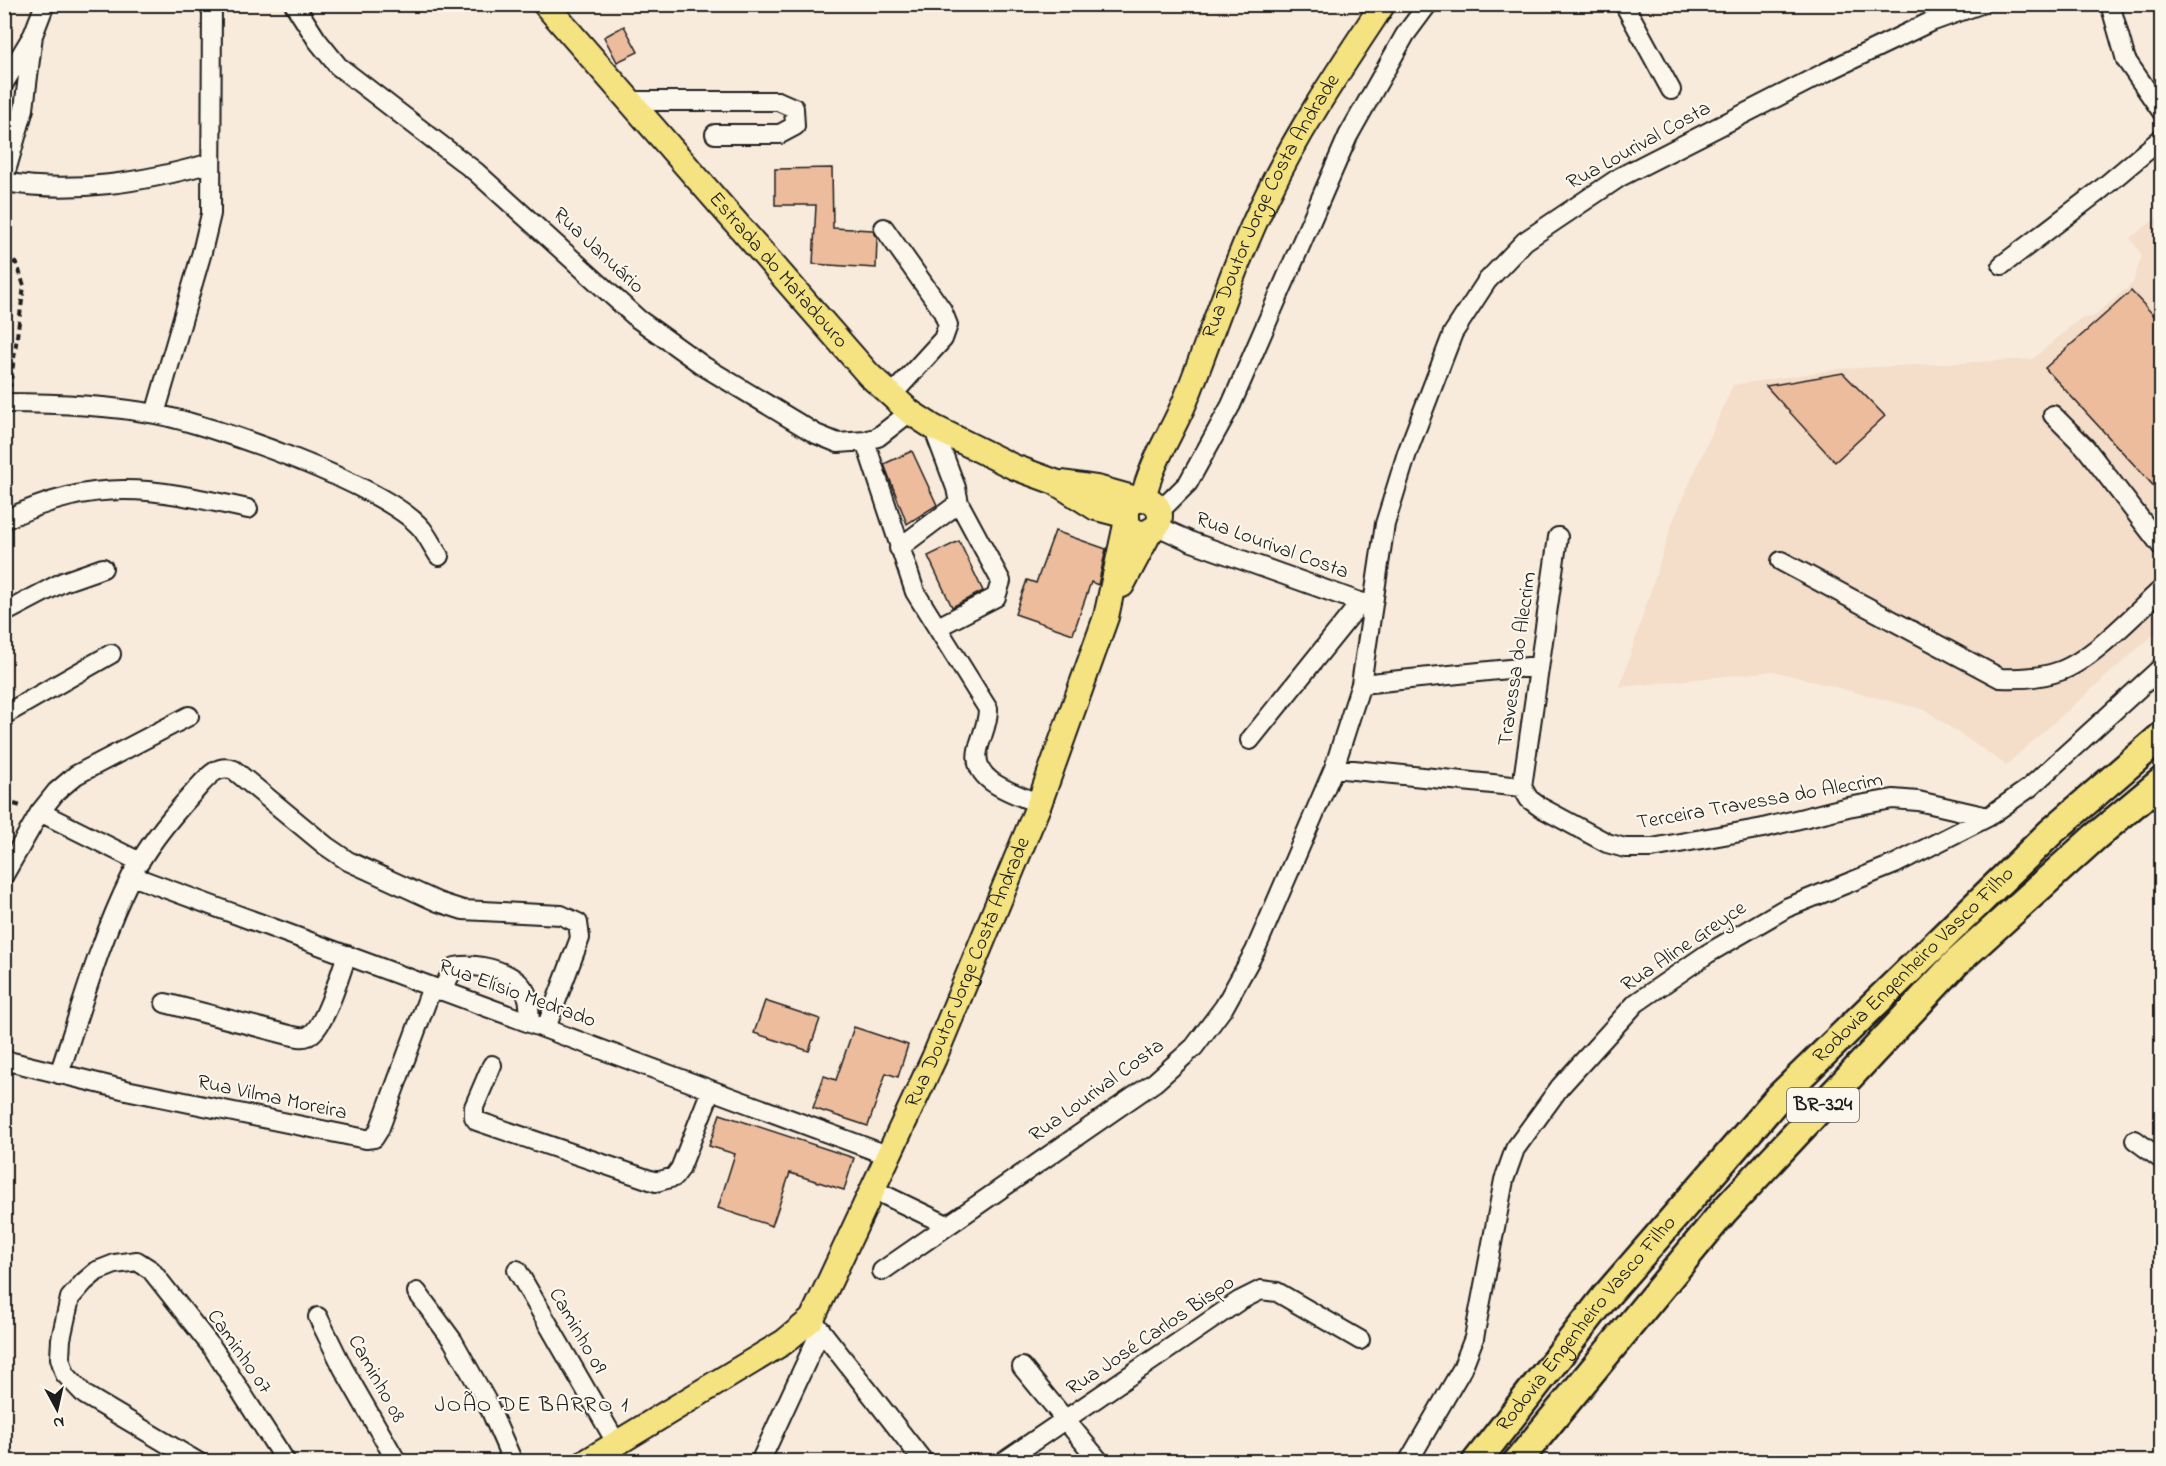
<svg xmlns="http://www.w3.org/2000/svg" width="2166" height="1466" font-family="'Indie Flower',sans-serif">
<rect width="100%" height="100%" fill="#f8ebdc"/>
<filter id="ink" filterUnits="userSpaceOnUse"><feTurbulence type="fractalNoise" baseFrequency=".0167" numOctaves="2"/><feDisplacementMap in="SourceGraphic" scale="12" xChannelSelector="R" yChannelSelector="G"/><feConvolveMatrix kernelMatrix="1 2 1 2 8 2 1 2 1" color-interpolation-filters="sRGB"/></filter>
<g filter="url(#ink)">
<!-- built -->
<path fill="#f4ddc9" d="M2161,215v413l-155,137 -81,-55 -152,-39 -153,16 53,-166 60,-136 106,-16 194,-10 48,-41 12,-1 40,-34 9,-28 -12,-17z"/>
<!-- building -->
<path fill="#ecbc9d" stroke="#1c1c1c" stroke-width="1.5" d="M624,26l14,26 -21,10 -13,-25z
M832,168l1,60 40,2 4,8 -1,30 -63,-4 3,-59h-41v-36z
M2131,291l31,33v171l-117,-127z
M1843,373l42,43 -50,46 -69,-76z
M912,451l25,54 -30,19 -23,-60z
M1055,531l51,18 -8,36 -7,-3 -18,52 -58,-20 12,-34 9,3z
M959,541l24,50 -31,16 -24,-51z
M765,1001l55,18 -11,32 -55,-18z
M854,1027l54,18 -10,32 -12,-4 -18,53 -55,-18 11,-32 12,4z
M720,1114l134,44 -10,32 -54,-17 -18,53 -54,-18 17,-54 -26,-8z"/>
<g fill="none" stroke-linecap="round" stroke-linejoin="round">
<defs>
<path id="minor" d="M294,4l23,36 21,26 138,106 162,147 67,48 111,67 22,9 27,-2 13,-4 32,-25
M1624,4l47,86
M2110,4l16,56 36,52
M4,83l29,-48 12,-31
M631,101h147l16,7 1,18 -15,8h-65
M4,178l20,-69 9,-74
M4,182c70,12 140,0 207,-19
M884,228l58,82 6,15 -5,14 -51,56
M2002,265l97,-74 63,-53
M4,403c50,0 102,2 151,11 58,11 230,71 267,115 6,8 11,18 17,27
M155,414l47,-162 9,-38 1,-210
M2053,415l32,32 77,100
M865,441l50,151 73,117c0,16 -7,27 -10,41 -7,33 38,43 61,54
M1160,511l28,-28 43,-78 117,-269 57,-101 23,-31
M4,520c94,-44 147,-32 244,-11
M1157,526l35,16 179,64
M899,548l60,-45 -3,-15 -23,-61
M1781,561l219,117c20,1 41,0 60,-7 32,-11 75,-58 102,-82
M4,613l59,-31 40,-14
M938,627l58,-30 5,-16 -42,-78
M1361,684l177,-18
M4,715l107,-61
M1250,740l111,-138
M1334,768l188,19
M1522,787l7,12 11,8 67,36 18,5h27l111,-20 85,-21 45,-8 25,2 70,16
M1522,787l36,-250
M40,812l100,50
M4,875l36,-63 16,-20 20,-17 113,-59
M132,876l755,279
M441,991l14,-24c24,-4 65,4 73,31 2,8 1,17 2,24
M165,1003l124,32c6,1 13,4 19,1 17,-7 32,-63 39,-81
M4,1060l122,30 240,49 8,-1 5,-8 53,-143
M492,1065l-18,42v10l3,4 179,61 18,-5 6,-8 31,-79
M59,1074c22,-65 41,-135 72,-197 16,-31 40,-60 63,-85 11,-12 22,-29 40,-22l92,76 22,15 90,41 25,8 98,5 17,8 2,15 -34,90
M2135,1140l27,20
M872,1189l73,35
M517,1270l100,174
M882,1271l273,-189 39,-35 30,-40 31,-56 79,-183 27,-84 24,-160 22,-71 46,-120 34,-52 38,-40 95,-64 206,-105 102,-49 53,-19
M417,1292l36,49 33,59 27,62
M318,1317l25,51 54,94
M812,1319l112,143
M1022,1367l78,95
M198,1462l-113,-67 -20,-21 -5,-16 1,-19 9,-41 14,-16 13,-11 18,-7 22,-3 14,9 63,80 72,112
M760,1462l61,-132
M1003,1462l236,-161 22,-11 16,2 83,48
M1408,1462l54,-93 12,-31 30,-158 11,-31 45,-62 76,-84 71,-49 79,-46 109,-44 93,-47 41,-29 133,-121"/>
<g id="major">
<path id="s1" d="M545,4l324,371 41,37 23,15 81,40 41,15 41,26 31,8"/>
<path d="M1063,483l34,5 43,12"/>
<path id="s2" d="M1143,499c8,-37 29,-66 43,-100 27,-68 49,-138 81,-203 32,-67 75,-130 116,-192"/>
<circle cx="1143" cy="516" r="17"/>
<path d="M1122,585l29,-55"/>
<path id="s3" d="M586,1462l198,-120 28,-23 122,-261 105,-254 67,-187 21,-97"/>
</g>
<g id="highway">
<path id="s4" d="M1476,1462l129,-165 172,-198 274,-267 111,-96"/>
<path d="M1517,1462l207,-251 231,-247 140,-127 67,-56"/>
</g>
</defs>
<!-- minor casing -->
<use href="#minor" stroke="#1c1c1c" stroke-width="22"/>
<!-- major casing -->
<use href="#major" stroke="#1c1c1c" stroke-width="28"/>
<!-- highway casing -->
<use href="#highway" stroke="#1c1c1c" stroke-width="32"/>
<!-- path -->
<path stroke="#1c1c1c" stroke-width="4" stroke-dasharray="6 4.5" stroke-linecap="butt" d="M4,256l13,8 7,22 -14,101
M4,801l20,6"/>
<!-- minor -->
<use href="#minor" stroke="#fbf7ec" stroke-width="18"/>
<!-- major -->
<use href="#major" stroke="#f5e382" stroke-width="24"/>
<!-- highway -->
<use href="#highway" stroke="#f5e382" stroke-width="27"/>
</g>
</g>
<g text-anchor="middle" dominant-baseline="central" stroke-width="4.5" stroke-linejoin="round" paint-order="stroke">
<!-- shield labels -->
<rect fill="#fbf7ec" stroke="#5f5e5a" stroke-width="1.5" x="1787" y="1088" width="72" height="34" rx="4.5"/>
<g font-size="20" font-weight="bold" fill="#1c1c1c">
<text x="1823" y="1105">BR-324</text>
</g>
<!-- street labels -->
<g font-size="21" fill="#1c1c1c" stroke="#fbf7ec">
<text transform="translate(1639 146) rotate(-29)">Rua Lourival Costa</text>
<text stroke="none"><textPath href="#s2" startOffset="320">Rua Doutor Jorge Costa Andrade</textPath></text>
<text transform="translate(598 251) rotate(43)">Rua Januário</text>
<text stroke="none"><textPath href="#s1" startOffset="354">Estrada do Matadouro</textPath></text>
<text transform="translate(1272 546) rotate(20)">Rua Lourival Costa</text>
<text transform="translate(1518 659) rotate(-82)">Travessa do Alecrim</text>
<text transform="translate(1760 802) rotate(-10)">Terceira Travessa do Alecrim</text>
<text transform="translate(1684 947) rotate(-34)">Rua Aline Greyce</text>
<text stroke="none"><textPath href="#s4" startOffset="663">Rodovia Engenheiro Vasco Filho</textPath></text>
<text stroke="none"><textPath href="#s3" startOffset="648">Rua Doutor Jorge Costa Andrade</textPath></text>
<text transform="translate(517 994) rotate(20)">Rua Elísio Medrado</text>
<text transform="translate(1097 1091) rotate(-36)">Rua Lourival Costa</text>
<text transform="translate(272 1098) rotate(12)">Rua Vilma Moreira</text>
<text stroke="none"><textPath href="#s4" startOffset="177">Rodovia Engenheiro Vasco Filho</textPath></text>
<text transform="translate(577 1331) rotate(60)">Caminho 09</text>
<text transform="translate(1151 1336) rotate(-34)">Rua José Carlos Bispo</text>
<text transform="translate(239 1352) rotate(55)">Caminho 07</text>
<text transform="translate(376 1379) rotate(61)">Caminho 08</text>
</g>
<!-- neighbourhood labels -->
<g font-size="22" letter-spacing="1.5" fill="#1c1c1c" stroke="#fbf7ec">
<text x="532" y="1406">JOÃO DE BARRO 1</text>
</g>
</g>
<!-- margin -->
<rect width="2166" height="1466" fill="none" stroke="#fbf7ec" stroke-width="24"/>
<rect x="12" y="12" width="2142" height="1442" fill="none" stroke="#1c1c1c" stroke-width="2" filter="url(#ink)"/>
<!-- north arrow -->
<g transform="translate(57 1409) rotate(172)" stroke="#fbf7ec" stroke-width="4.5" paint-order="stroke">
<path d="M0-4.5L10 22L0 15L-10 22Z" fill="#1c1c1c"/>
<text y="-9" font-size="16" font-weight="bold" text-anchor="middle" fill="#1c1c1c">N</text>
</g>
</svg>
